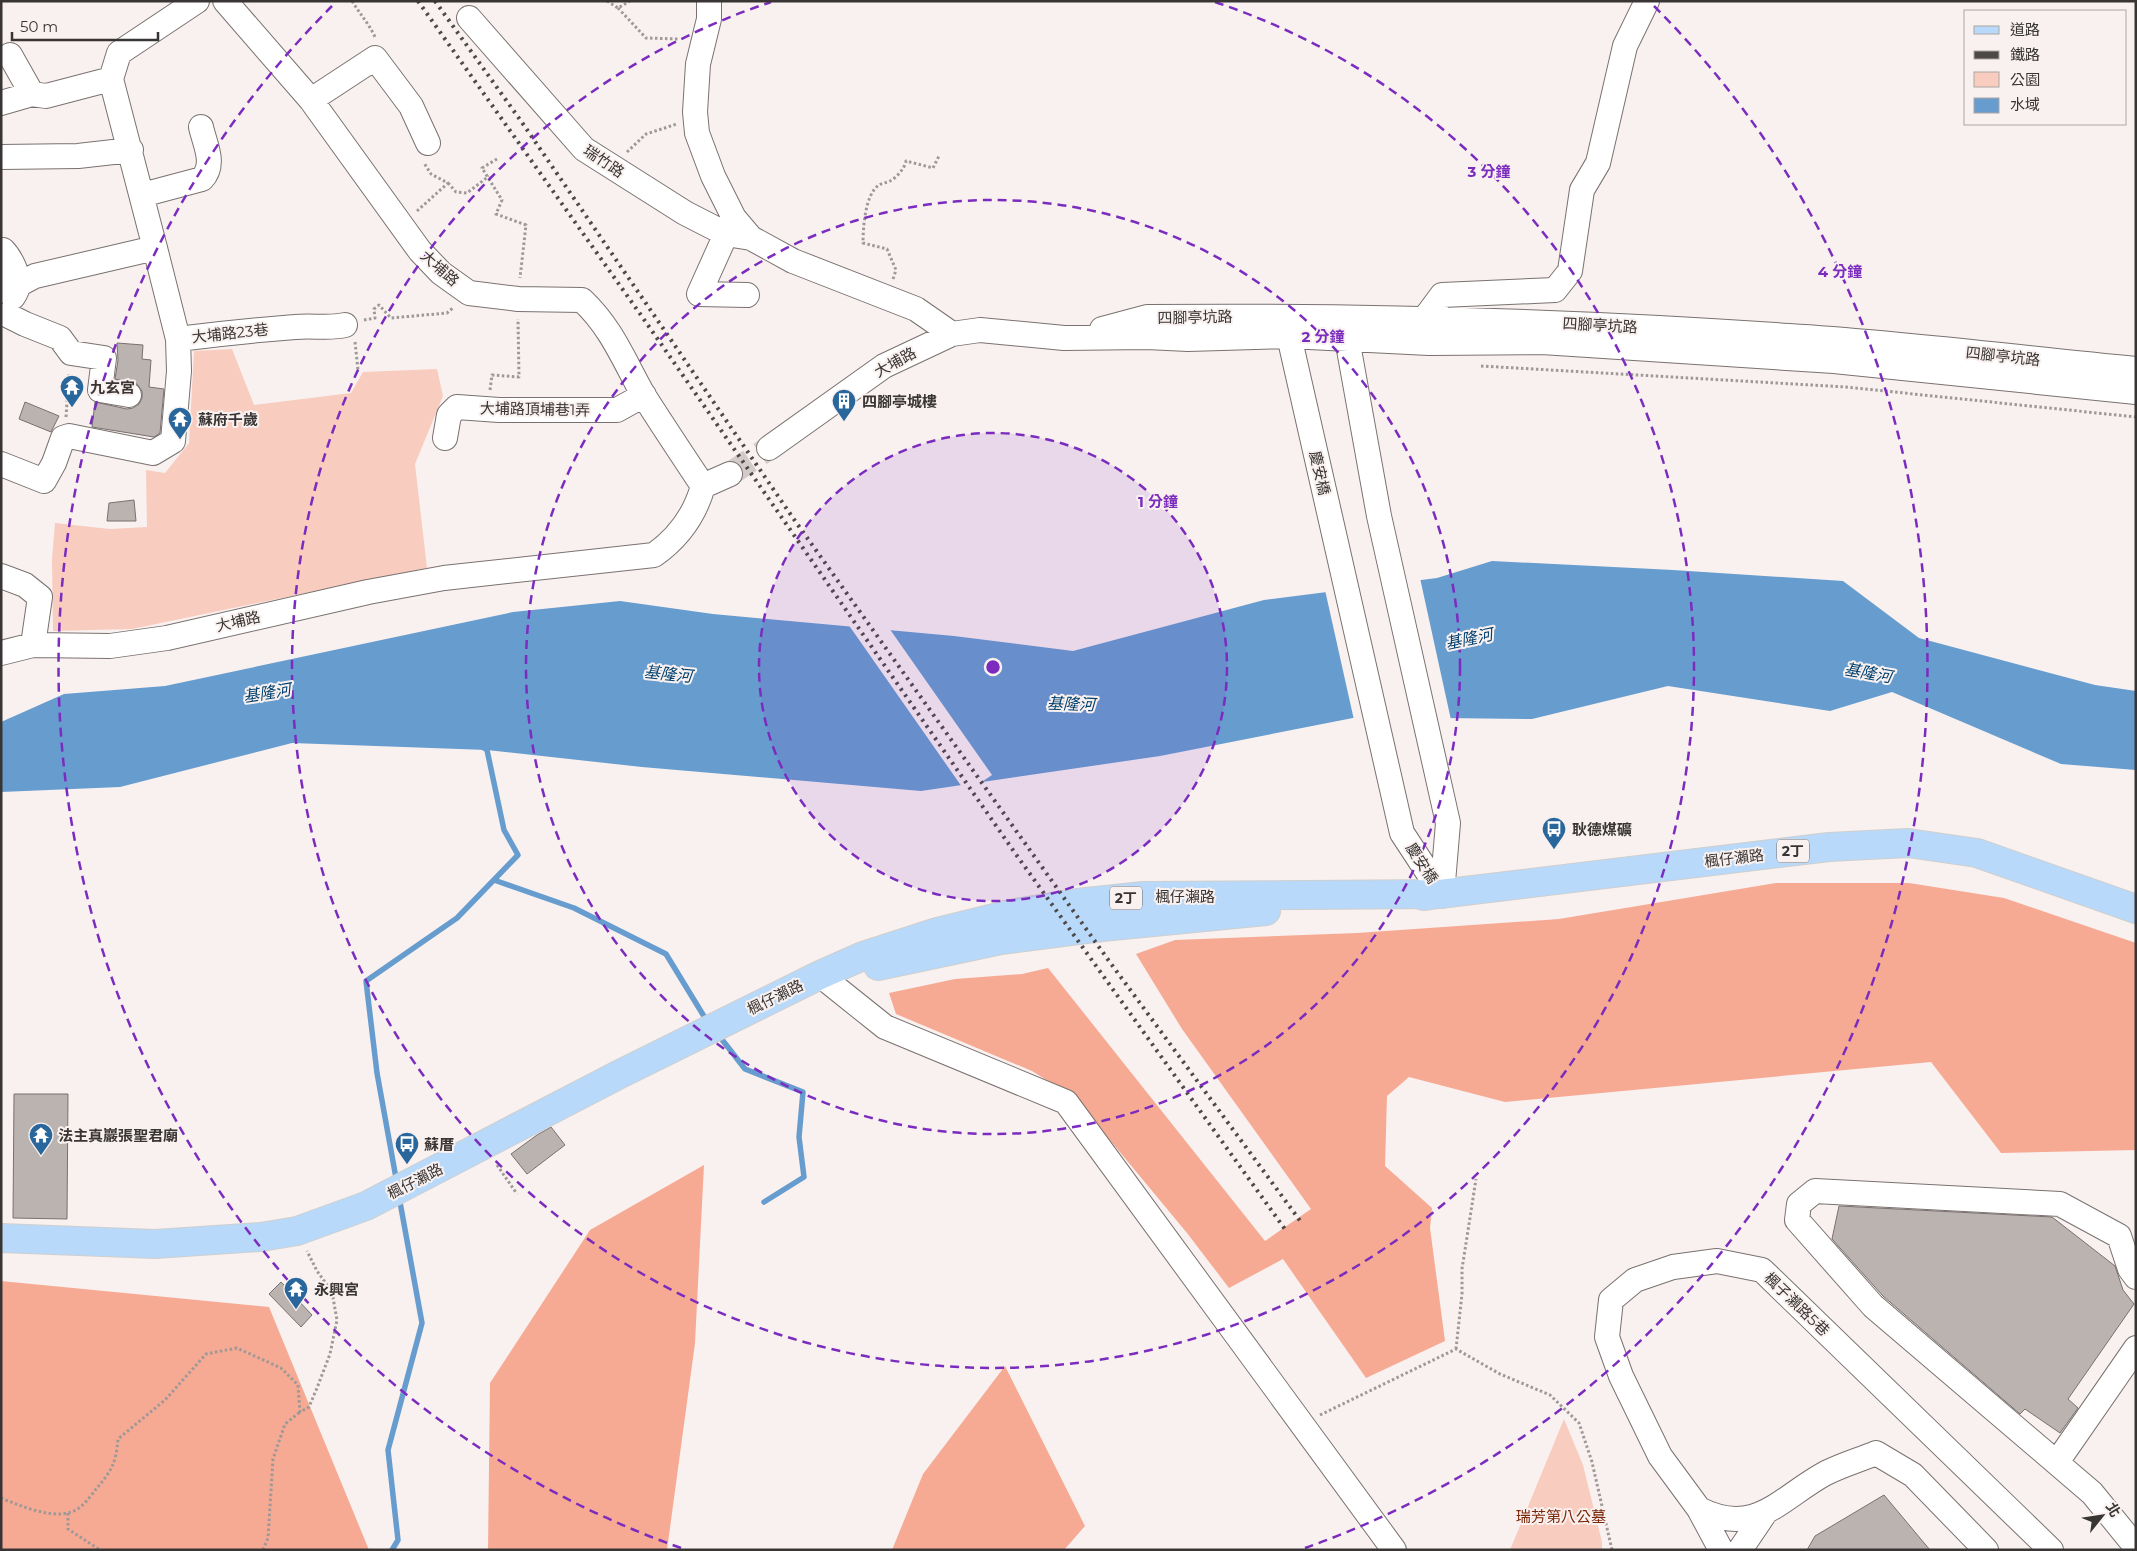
<svg xmlns="http://www.w3.org/2000/svg" width="2137" height="1551" font-family="Montserrat,'Noto Sans TC',sans-serif">
<rect width="100%" height="100%" fill="#f9f1ef"/>
<!-- green -->
<path fill="#f8ccbf" d="M232,349l22,56 97,-12 12,-21 74,-3 6,27 -28,68 12,104 -295,61 -79,2 -1,-72 3,-36 55,6 37,-2 -1,-57 19,3 24,-30 5,-92z
M1564,1419l19,46 19,77v8h-92z"/>
<!-- forest -->
<path fill="#f6aa94" d="M1776,883h133l95,15 132,45v207l-135,3 -70,-91 -426,40 -96,-25 -22,19 -2,70 47,42 -2,20 15,113 -79,37 -83,-119 -54,29 -42,-55 -112,-135 -43,-27 -136,-57 -7,-21 66,-14 67,-5 26,-6 217,273 46,-32 -129,-180 -46,-75 39,-14 182,-7 202,-14z
M704,1165l-9,178 -28,207h-179l2,-167 100,-153z
M1,1281l268,26 100,243h-368z
M1005,1366l80,160 -21,24h-172l31,-76z"/>
<!-- water -->
<path fill="#679ccf" d="M1492,561l181,9 170,11 76,57 176,47 41,6v79l-75,-6 -169,-72 -62,19 -162,-25 -136,33 -174,-2 -198,39 -239,35 -279,-24 -155,-17 -195,-7 -172,44 -119,5v-70l63,-28 101,-8 348,-74 107,-11 93,13 241,22 119,15 191,-51 173,-22z"/>
<!-- pier -->
<path fill="#f9f1ef" d="M1420,578l31,142h-97l-29,-130z
M848,624l41,4 103,147 -15,10 -15,2z"/>
<g fill="none" stroke-linecap="round" stroke-linejoin="round">
<!-- stream -->
<path stroke="#679ccf" stroke-width="5.5" d="M494,880l80,28 92,46 39,64
M720,1037l25,32 58,23 -4,45 5,40 -40,25
M396,1178l-19,-105 -11,-92 91,-63 61,-63 -14,-25 -17,-80 -6,-4
M392,1550l6,-10 -10,-90 34,-127 -22,-121"/>
</g>
<!-- building -->
<path fill="#bab3b0" stroke="#78716f" d="M117,343l26,2 -1,14 9,1 -2,27 15,2 -4,44 -6,4 -62,-10 3,-25 32,7 6,-1 6,-4 3,-6v-7l-5,-7 -22,-5 3,-19z
M25,402l34,14 -8,16 -32,-13z
M134,500l2,21h-29l2,-18z
M14,1094h54l-1,125 -54,-1z
M551,1127l14,18 -38,29 -16,-20 26,-19z
M1839,1206l213,11 63,49 8,24 11,14 -66,95 10,9 -18,25 -35,-24 -5,5 -137,-118 -51,-57z
M281,1282l31,33 -11,12 -32,-33z
M1884,1495l46,55h-123l8,-14z"/>
<g fill="none" stroke-linecap="round" stroke-linejoin="round">
<!-- minor-tunnel -->
<path stroke="#d2cbca" stroke-width="24" stroke-dasharray="24 12" stroke-linecap="butt" d="M730,474l39,-26"/>
<defs>
<path id="minor" d="M225,1l86,99 109,151 21,22 28,20 49,6 64,1c30,28 42,61 62,96 19,30 39,60 59,90
M709,1v18l-11,45 -3,48 2,21 16,43 21,42 17,20 42,23 123,48 36,25
M469,18l115,131 101,64 41,21 25,4
M10,55l22,39 14,2 65,-17
M111,79l8,-26 78,-52
M311,100l64,-42 36,48 17,37
M1,103l31,-9
M1,157l77,-1 53,-6
M142,195l60,-16c14,-15 3,-34 -1,-52
M726,234l-27,60 48,1
M155,248l23,91c39,-5 78,-9 117,-12 17,-2 34,2 50,-2
M3,250c7,7 16,24 15,35 0,3 -3,9 -5,12
M1,281l17,4 17,-9 120,-28 -44,-169
M7,315l18,9 35,14 11,15 33,5 -4,32 29,5
M1425,318l17,-23 113,-5 15,-19 12,-81 16,-27 27,-117 22,-45
M1288,321l1,15 113,497 40,61
M1344,322l35,194 69,307 -6,71
M1102,329l45,-12c215,-2 427,4 642,19 116,7 231,22 347,33
M445,438l4,-23 8,-8 42,3h118l27,-15
M769,448l115,-82 68,-32 28,-4 84,8 83,-1 41,2 101,-3 140,7 113,-1 292,19 302,31
M1,464l43,17 10,-18 9,-25 6,-2 84,17 20,-12 6,-70 -1,-32
M1,576l24,9 15,12 -7,48
M1,653l32,-8 77,1 57,-8 201,-46 76,-14 210,-23c24,-17 41,-40 49,-69l27,-12
M820,975l65,52 181,75 328,448
M2136,1277l-6,-8 -11,-33 -59,-32 -245,-13 -16,13 -2,16 76,86 219,187 44,54
M2057,1462l79,-114
M1699,1509c57,29 82,-12 127,-36 16,-8 33,-13 50,-20l37,22 73,75
M1721,1550l-22,-41 -39,-53 -39,-80 -14,-39 4,-37 24,-20 38,-13 44,-6 45,9 289,280
M1740,1550l25,-37"/>
<path id="major" d="M1423,896l406,-49 79,-4 69,10 159,56
M878,966l123,-26 101,-13 164,-16
M1,1238l154,6 106,-7 36,-6 69,-25 254,-132 200,-99 43,-19 74,-24 73,-18 67,-11 66,-7 299,-2"/>
</defs>
<!-- minor casing -->
<use href="#minor" stroke="#797270" stroke-width="26"/>
<!-- major casing -->
<use href="#major" stroke="#cfcfce" stroke-width="30"/>
<!-- path -->
<path stroke="#9e9897" stroke-width="3" stroke-dasharray="2.5 2.5" stroke-linecap="butt" d="M352,1c8,13 17,23 23,36
M607,1l11,7 12,-7
M618,8l28,30 33,1
M627,152l19,-18 31,-10
M497,159l-15,9 20,32 -6,14 30,11 -6,53
M448,183l8,9 11,1 22,-17
M417,211l31,-28 -17,-9 -7,-11
M893,279l3,-9 -9,-21 -24,-6c0,-15 2,-49 16,-58 3,-2 7,-2 11,-4 6,-3 15,-13 16,-20l27,7 6,-12
M364,320l11,-2 -1,-9 5,-4 12,13 56,-5 7,-6
M355,342l3,28
M1481,366l365,21 290,30
M490,390l2,-15 27,2 -1,-58
M66,417l3,-44
M497,1165l20,29
M1456,1349l6,-55v-25l14,-90
M1320,1415l136,-66 44,25 50,21 29,28 13,39 20,88
M1,1498c20,8 58,25 78,10 7,-5 13,-14 18,-20 15,-18 19,-25 21,-49l47,-39 41,-46 31,-6 44,20 17,17 2,27 9,-5 8,-19 13,-34 7,-34 -5,-28 -15,-21 -10,-20
M68,1513v16l32,21
M263,1550l5,-12 5,-79 12,-35 15,-12"/>
<!-- minor -->
<use href="#minor" stroke="#fff" stroke-width="24"/>
<!-- major -->
<use href="#major" stroke="#b8d9f9" stroke-width="28"/>
<!-- rail -->
<path stroke="#4d4948" stroke-width="4" stroke-dasharray="2.5 5" stroke-linecap="butt" d="M418,1l225,317 372,535 272,379
M435,1l86,120 272,397 316,443 192,261"/>
</g>
<!-- distance rings -->
<circle cx="993" cy="667" r="234" fill="#7b2cbf" fill-opacity=".12"/>
<g fill="none" stroke="#7b2cbf" stroke-width="2.5" stroke-dasharray="9 6">
<circle cx="993" cy="667" r="234"/>
<circle cx="993" cy="667" r="467"/>
<path d="M1215 2A701 701 0 1 1 771 2"/>
<path d="M681 1548A935 935 0 0 1 332 6M1654 6A935 935 0 0 1 1305 1548"/>
</g>
<!-- icons -->
<defs>
<symbol id="temple-pin" viewBox="-11 -11 22 30"><path d="M0 17L-7.5 6A9.5 9.5 0 1 1 7.5 6Z" fill="#28669c" stroke="#f9f1ef"/><path d="M0-6L5-2H3V0L6.5 2.5H4V6H1.5V3h-3V6H-4V2.5H-6.5L-3 0V-2H-5Z" fill="#fff"/></symbol>
<symbol id="building-pin" viewBox="-11 -11 22 30"><path d="M0 17L-7.5 6A9.5 9.5 0 1 1 7.5 6Z" fill="#28669c" stroke="#f9f1ef"/><path d="M-4-6H4V6H1V3H-1V6H-4ZM-2.5-4.3h1.7v1.8h-1.7ZM.8-4.3h1.7v1.8H.8ZM-2.5-1h1.7V.8h-1.7ZM.8-1h1.7V.8H.8Z" fill="#fff"/></symbol>
<symbol id="bus-pin" viewBox="-11 -11 22 30"><path d="M0 17L-7.5 6A9.5 9.5 0 1 1 7.5 6Z" fill="#28669c" stroke="#f9f1ef"/><path d="M-5-6H5V4H4V6H2V4H-2V6H-4V4H-5ZM-3.5-4V0h7V-4ZM-3.5 1.2v1.5H-2V1.2ZM2 1.2v1.5H3.5V1.2Z" fill="#fff"/></symbol>
</defs>
<g fill-rule="evenodd">
<use href="#temple-pin" x="58" y="373" width="28" height="38"/>
<use href="#building-pin" x="830" y="387" width="28" height="38"/>
<use href="#temple-pin" x="166" y="405" width="28" height="38"/>
<use href="#bus-pin" x="1540" y="815" width="28" height="38"/>
<use href="#temple-pin" x="27" y="1121" width="28" height="38"/>
<use href="#bus-pin" x="393" y="1130" width="28" height="38"/>
<use href="#temple-pin" x="282" y="1275" width="28" height="38"/>
</g>
<g text-anchor="middle" dominant-baseline="central" stroke-width="4" stroke-linejoin="round" paint-order="stroke">
<!-- shield labels -->
<g fill="#f9f1ef" stroke="#726d6c" stroke-width="1">
<rect x="1777" y="839.5" width="32" height="23" rx="4"/>
<rect x="1110" y="886.5" width="32" height="23" rx="4"/>
</g>
<g font-size="14" font-weight="bold" fill="#383534">
<text x="1793" y="851">2丁</text>
<text x="1126" y="898">2丁</text>
</g>
<!-- street labels -->
<g font-size="15" fill="#383534" stroke="#f9f1ef">
<text transform="translate(604 161) rotate(34)">瑞竹路</text>
<text transform="translate(440 268) rotate(42)">大埔路</text>
<text transform="translate(1195 317) rotate(-1)">四腳亭坑路</text>
<text transform="translate(1600 325) rotate(3)">四腳亭坑路</text>
<text transform="translate(230 333) rotate(-6)">大埔路23巷</text>
<text transform="translate(2003 356) rotate(6)">四腳亭坑路</text>
<text transform="translate(895 362) rotate(-29)">大埔路</text>
<text transform="translate(535 409) rotate(1)">大埔路頂埔巷1弄</text>
<text transform="translate(1320 473) rotate(77)">慶安橋</text>
<text transform="translate(238 621) rotate(-13)">大埔路</text>
<text transform="translate(1734 858) rotate(-7)">楓仔瀨路</text>
<text transform="translate(1422 863) rotate(57)">慶安橋</text>
<text x="1185" y="896">楓仔瀨路</text>
<text transform="translate(775 997) rotate(-26)">楓仔瀨路</text>
<text transform="translate(415 1181) rotate(-27)">楓仔瀨路</text>
<text transform="translate(1797 1304) rotate(44)">楓子瀨路5巷</text>
</g>
<!-- poi labels -->
<g font-size="15" font-weight="bold" fill="#383534" stroke="#f9f1ef" text-anchor="start">
<text x="90" y="387">九玄宮</text>
<text x="862" y="401">四腳亭城樓</text>
<text x="198" y="419">蘇府千歲</text>
<text x="1572" y="829">耿德煤礦</text>
<text x="58" y="1135">法主真巖張聖君廟</text>
<text x="424" y="1144">蘇厝</text>
<text x="314" y="1289">永興宮</text>
</g>
<!-- park labels -->
<g font-size="15" fill="#7c260a" stroke="#f9f1ef">
<text x="1561" y="1516">瑞芳第八公墓</text>
</g>
<!-- water labels -->
<g font-size="16" font-style="italic" fill="#00406f" stroke="#f9f1ef">
<text transform="translate(1469 639) rotate(-12)">基隆河</text>
<text transform="translate(1868 673) rotate(10)">基隆河</text>
<text transform="translate(668 674) rotate(6)">基隆河</text>
<text transform="translate(267 693) rotate(-9)">基隆河</text>
<text transform="translate(1071 704) rotate(2)">基隆河</text>
</g>
</g>
<circle cx="993" cy="667" r="8" fill="#7b2cbf" stroke="#f9f1ef" stroke-width="2.5"/>
<g font-size="15" text-anchor="middle" font-weight="bold" fill="#7b2cbf" stroke="#f9f1ef" stroke-width="4" stroke-linejoin="round" paint-order="stroke">
<text x="1489" y="177">3 分鐘</text>
<text x="1840" y="277">4 分鐘</text>
<text x="1323" y="342">2 分鐘</text>
<text x="1158" y="507">1 分鐘</text>
</g>
<!-- border -->
<rect width="2137" height="1551" fill="none" stroke="#383534" stroke-width="5"/>
<!-- legend -->
<rect x="1964" y="10" width="162" height="115" fill="#f9f1ef" stroke="#aca6a4"/>
<rect x="1974" y="26" width="25" height="8" fill="#b8d9f9" stroke="#aca6a4"/>
<text x="2010" y="35" font-size="15" fill="#383534">道路</text>
<rect x="1974" y="51" width="25" height="8" fill="#4d4948" stroke="#aca6a4"/>
<text x="2010" y="60" font-size="15" fill="#383534">鐵路</text>
<rect x="1974" y="72" width="25" height="15" fill="#f8ccbf" stroke="#aca6a4"/>
<text x="2010" y="85" font-size="15" fill="#383534">公園</text>
<rect x="1974" y="98" width="25" height="15" fill="#679ccf" stroke="#aca6a4"/>
<text x="2010" y="110" font-size="15" fill="#383534">水域</text>
<!-- north arrow -->
<g transform="translate(2102 1516) rotate(60)" stroke="#f9f1ef" stroke-width="4" paint-order="stroke">
<path d="M0-4L9 19L0 12L-9 19Z" fill="#383534"/>
<text y="-8" font-size="14" font-weight="bold" text-anchor="middle" fill="#383534">北</text>
</g>
<!-- scale -->
<path d="M12 32v8h146v-8" fill="none" stroke="#383534" stroke-width="2.5"/>
<text x="20" y="32" font-size="15" fill="#383534" stroke="#f9f1ef" stroke-width="4" paint-order="stroke">50 m</text>
</svg>
